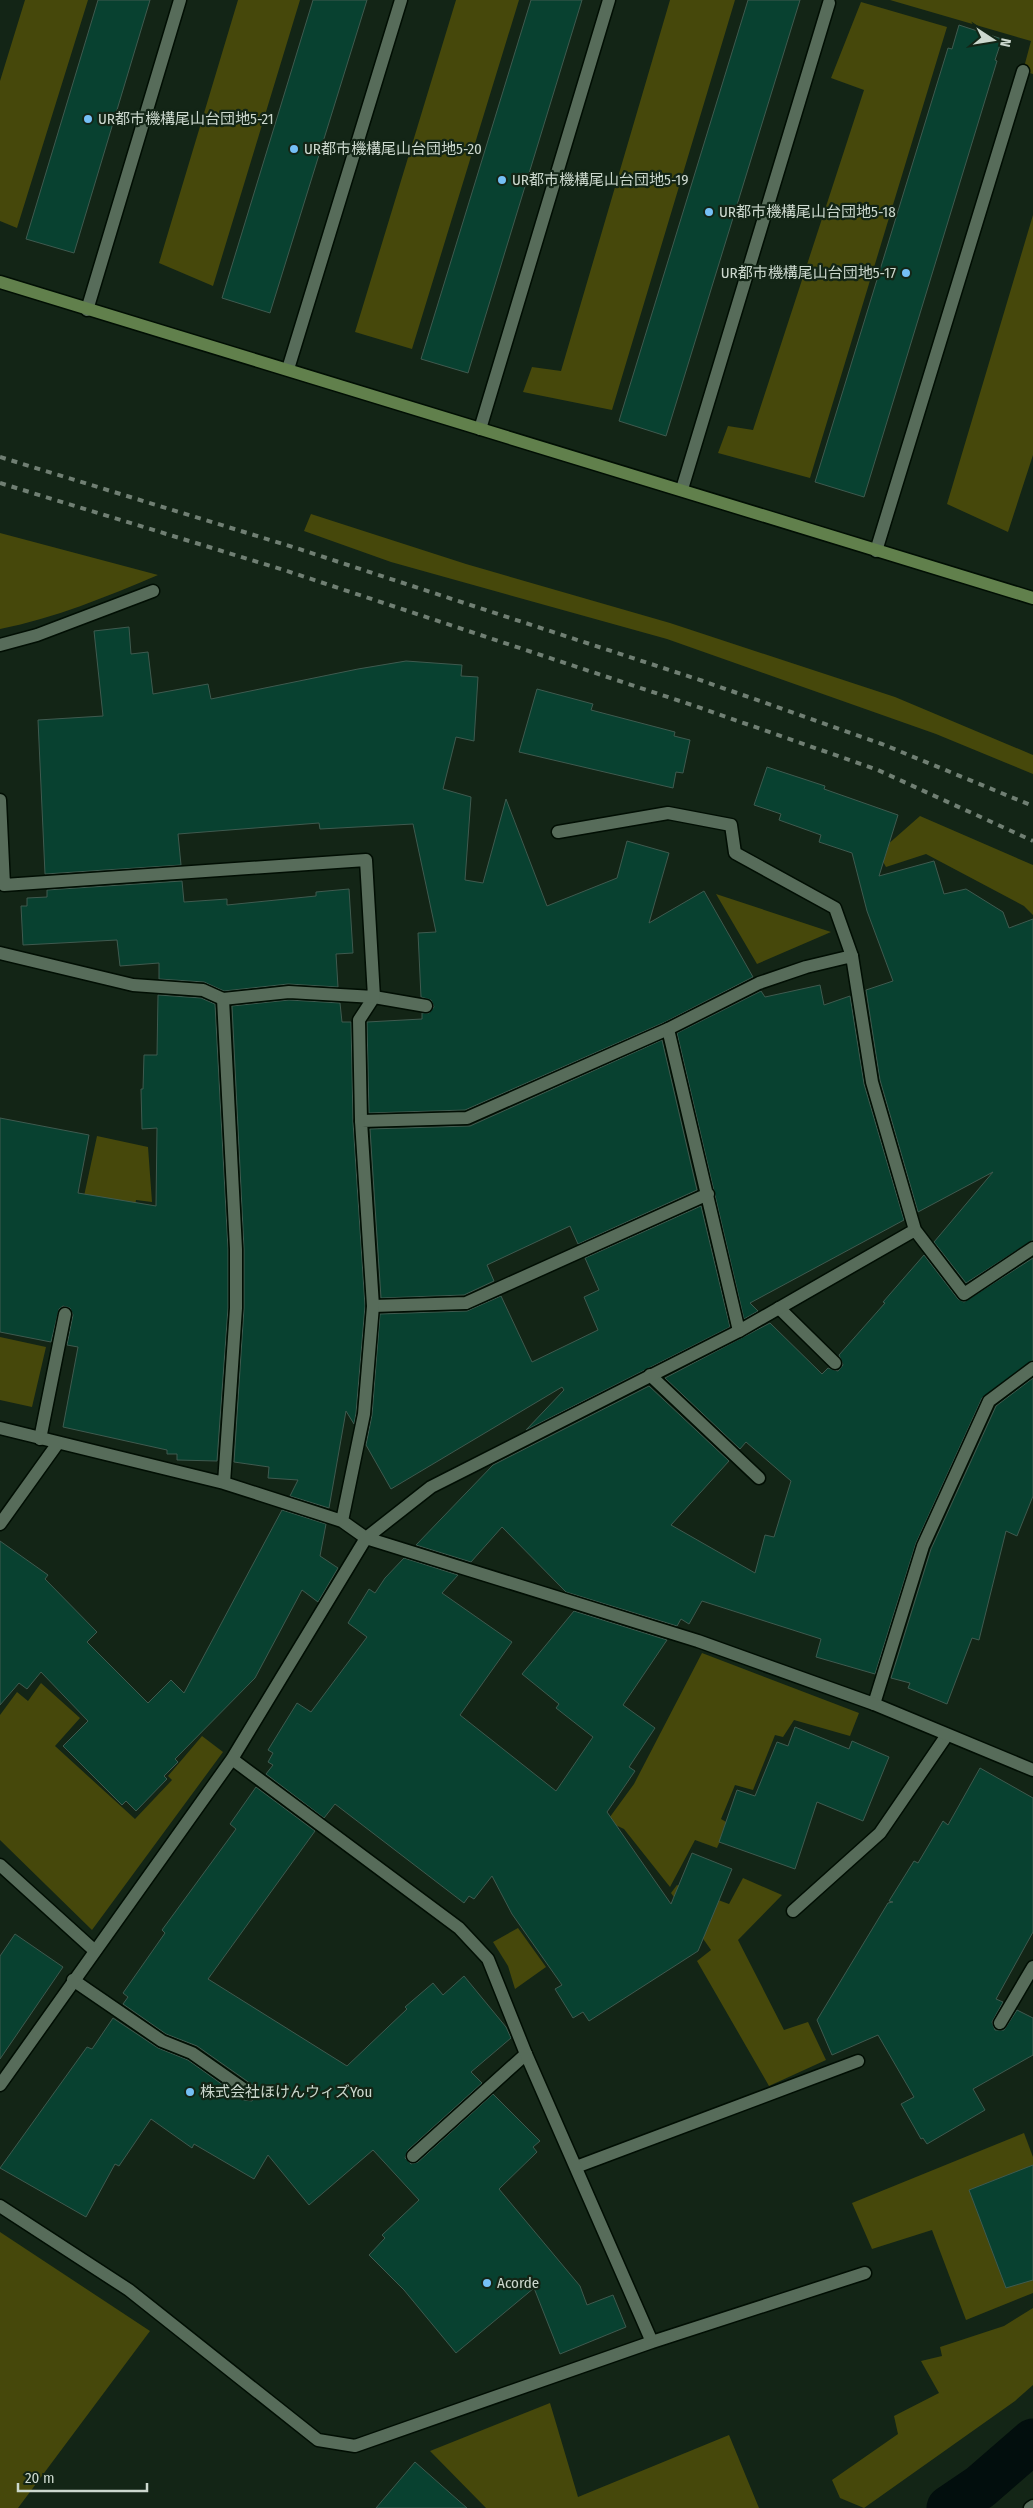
<svg xmlns="http://www.w3.org/2000/svg" width="1033" height="2508" font-family="'Fira Sans Condensed','Noto Sans JP',sans-serif">
<rect width="100%" height="100%" fill="#132516"/>
<!-- green -->
<path fill="#46480b" d="M25,0h63l-71,228 -17,-7v-140z
M238,0h62l-87,286 -54,-23z
M456,0h63l-107,349 -57,-17z
M670,0h65l-123,410 -89,-18 9,-25 29,4z
M890,0h143v74l-10,-3 8,-30z
M861,2l86,25 -137,451 -92,-25 10,-27 25,4 111,-340 -33,-12z
M1033,215v240l-25,77 -61,-28z
M311,514l155,50 204,59 225,74 138,58v19l-97,-40 -269,-95 -276,-77 -87,-31z
M0,533l158,42c-52,22 -103,43 -158,54z
M920,816l113,49v50l-9,-9 -98,-52 -40,13 -8,-14z
M716,894l115,38 -74,32z
M97,1136l51,11 4,55 -16,-2 -3,20 -52,-10z
M0,1337l46,10 -14,60 -32,-7z
M702,1653l157,60 -9,23 -56,-16 -11,17 -8,-2 -22,55 -18,-5 -14,34 7,4 -11,25 -22,-8 -25,47 -46,-58 -17,-8 27,-37z
M41,1683l39,35 -25,28 80,73 37,-39 -4,-4 34,-40 21,16 -131,178 -92,-90v-125l17,-23 11,9z
M743,1878l39,17 -44,45 46,90 24,-8 18,38 -57,26 -72,-125 14,-11 -40,-57 6,-8 52,19z
M518,1928l28,39 -31,22 -7,-23 -15,-24z
M1024,2133l9,24v136l-67,27 -34,-90 -60,19 -20,-46z
M0,2232l150,99 -132,177h-18z
M1033,2308v77l-18,16 -151,107 -24,-10 -8,-18 66,-46 -4,-18 45,-23 -18,-32 21,-5 -2,-9 64,-21z
M550,2403l28,94 151,-62 30,73h-273l-56,-57z"/>
<g fill="none" stroke-linecap="round" stroke-linejoin="round">
<!-- canal -->
<path stroke="#020e0d" stroke-width="45" d="M949,2508l31,-21 53,-46"/>
</g>
<!-- building -->
<path fill="#084130" stroke="#3f5a4f" d="M98,0h52l-76,253 -48,-14z
M313,0h54l-97,313 -48,-15z
M531,0h51l-114,373 -47,-14z
M748,0h52l-134,436 -47,-15z
M959,25l43,14 -7,21 2,1 -133,436 -49,-15 133,-434 4,1z
M129,627l2,27 17,-2 5,42 55,-10 3,15 147,-30 48,-8 56,4 -1,11 17,1 -4,64 -18,-4 -13,52 28,8 -6,83 18,3 23,-84 41,107 70,-28 10,-37 42,12 -20,70 55,-32 49,86 -88,45 -200,88 -96,3 -2,-91 55,-3v-6h7l5,-6 -3,-7 -10,-3 -3,-64 18,-1 -23,-108 -93,5 -1,-6 -141,11 3,31 -136,9 -7,-154 65,-4 -9,-85z
M537,689l56,15 -2,6 84,22 -1,4 16,4 -7,33 -7,-1 -3,16 -154,-36z
M767,767l58,19 -1,3 74,26 -19,61 55,-15 10,33 22,-5 37,23 6,16 24,-9v321l-67,43 -32,-41 59,-70 -75,40 -38,-132 -14,-90 27,-9 -26,-70 -15,-58 -33,-11 2,-7 -42,-15 2,-6 -27,-9z
M182,881l2,21 43,-3v6l89,-9v-4l33,-3 4,64 -17,1 2,33 -50,-3 -64,7 -20,-9 -45,-3v-16l-39,3 -3,-26 -94,5 -2,-39h6v-8l20,-1v-7z
M820,985l4,20 26,-9 14,88 40,136 -154,83 8,8 -14,8 -67,-286 84,-42 4,6z
M158,995l43,3 14,6 13,245v59l-11,153 -40,-1v-6h-10v-4l-104,-23 15,-80 -11,-2 6,-30 -3,-7 -7,-2 -4,3 -8,33 -51,-10v-214l89,17 -11,58 78,13 1,-78 -15,1 -1,-40h2l1,-34h13z
M289,1000l51,3 2,19h9l2,100 12,184 -9,107 -2,11 -8,-13 -17,97 -39,-12 8,-16 -30,-2 1,-11 -35,-5 10,-154v-59l-12,-243z
M662,1040l35,150 -119,54 -8,-18 -83,39 7,16 -30,14 -83,3 -11,-169 100,-3z
M701,1206l29,121 -204,103 38,-40 -2,-3 -171,102 -25,-44 6,-30 8,-101 87,-3 34,-15 31,66 66,-32 -14,-33 15,-7 -14,-32z
M924,1255l34,44 6,3 69,-44v102l-51,38 -66,145 -41,131 -59,-17 5,-18 -119,-38 -13,23 -8,-5 -4,7 -111,-34 -64,-65 -31,35 -55,-17 77,-80 156,-79 80,75 -58,64 84,48 10,-38 9,2 17,-56 -45,-39 -6,7 -75,-71 105,-55 52,51 6,-6 10,3 5,-6 -4,-10 46,-52 -2,-1z
M1033,1378v118l-16,40 -11,-5 -27,109 -7,-2 -25,66 -39,-16 2,-5 -19,-5 40,-129 65,-143z
M282,1510l44,14 -6,32 18,12 -20,34 -16,-12 -47,88 -80,81 3,3 -14,14 3,3 -31,32 -10,-10 -4,4 -59,-59 25,-25 -47,-49 -14,17 -8,-6 -19,22v-164l48,34 -3,4 52,53 -10,10 61,61 23,-23 13,13z
M404,1558l54,17 -16,18 70,49 -52,73 96,76 37,-54 -37,-29 3,-4 -37,-30 52,-63 93,29 -44,65 32,23 -26,39 6,4 -28,41 64,92 21,-51 40,16 -34,82 -109,70 -6,-9 -10,6 -18,-29 7,-4 -50,-71 -20,-38 -18,23 -5,-3 -5,7 -129,-99 -11,14 -58,-44 7,-9 -5,-3 5,-9 -5,-3 29,-47 14,9 56,-75 -19,-14 21,-34 6,4 10,-15z
M795,1727l54,22 3,-8 37,16 -26,64 -46,-19 -22,67 -76,-27 18,-52 18,6 22,-54 11,4z
M980,1768l53,30v134l-37,67 7,3 -11,20 3,8h9l13,-20 16,8v37l-60,34 12,21 -58,34 -4,-6 -2,1 -20,-35 13,-7 -36,-62 -46,20 -15,-35 71,-117 5,-1 -4,-1 25,-40 4,2 25,-42 5,4z
M256,1787l59,44 -107,148 139,87 60,-57 -2,-2 28,-24 10,12 21,-19 42,51 5,11 -40,34 11,11 -74,67 -3,8 6,6 7,-2 75,-68 47,47 -7,6 4,5 -38,37 81,97 7,19 26,-10 13,32 -66,27 -26,-66 -78,65 -52,-63 -35,-35 16,-17 -3,-3 37,-35 -46,-50 -64,55 -41,-50 -14,24 -60,-35 -2,4 -41,-29 -32,47 -4,-2 -29,53 -86,-49 87,-121 5,2 21,-31 45,30 30,12 56,40 8,1 4,-4 1,-7 -3,-4 -57,-40 -31,-12 -43,-30 5,-7 -5,-4 42,-60 -3,-3 74,-101 -6,-5z
M15,1934l48,33 -63,92v-103z
M1033,2165v115l-27,8 -37,-98z
M415,2462l52,46h-91z"/>
<g fill="none" stroke-linecap="round" stroke-linejoin="round">
<defs>
<path id="lane" d="M87,310l93,-310
M288,369l113,-369
M480,429l129,-429
M682,489l147,-486
M876,551l147,-480
M558,832l110,-19 63,12 4,28 100,55 17,48
M0,953l133,32 70,5 20,9
M668,1029l71,302
M361,1121l-2,-101 15,-23 52,9
M373,1306l93,-3 242,-109
M779,1308l56,55
M650,1375l109,103
M40,1439l25,-125
M874,1704l49,-158 66,-145 44,-33
M0,1865l95,86
M793,1911l87,-78 67,-98
M73,1980l89,61 30,12 57,40
M1000,2023l33,-56
M413,2156l113,-102
M576,2167l282,-106
M1030,2508l3,-2"/>
<path id="street" d="M0,645l37,-10 116,-44
M0,800l4,85 362,-25 8,137 -85,-5 -66,7 13,250v59l-12,175
M0,1428l224,55 118,38 24,17 332,103 176,63 159,66
M342,1521l22,-107 9,-108 -12,-185 106,-3 201,-89 91,-46 47,-16 46,-11 20,126 43,148 49,64 69,-46
M0,1524l58,-81
M232,1759l227,169 29,31 38,95 126,288
M0,2085l232,-326 134,-221 65,-51 308,-156 176,-101
M0,2206l129,84 189,150 37,6 297,-104 213,-69"/>
<path id="secondary" d="M0,282l1033,316"/>
</defs>
<!-- lane casing -->
<use href="#lane" stroke="#010e03" stroke-width="15"/>
<!-- street casing -->
<use href="#street" stroke="#010e03" stroke-width="15"/>
<!-- secondary casing -->
<use href="#secondary" stroke="#010e03" stroke-width="15"/>
<!-- lane -->
<use href="#lane" stroke="#576c5a" stroke-width="12"/>
<!-- street -->
<use href="#street" stroke="#576c5a" stroke-width="12"/>
<!-- secondary -->
<use href="#secondary" stroke="#61804c" stroke-width="12"/>
<!-- rail -->
<path stroke="#707f73" stroke-width="4" stroke-dasharray="6 6" stroke-linecap="butt" d="M0,457l293,90 410,134 179,63 151,62
M0,483l284,87 411,136 183,64 155,71"/>
</g>
<!-- markers -->
<g fill="#75c0f6" stroke="#132516" stroke-width="2">
<circle cx="88" cy="119" r="5"/>
<circle cx="294" cy="149" r="5"/>
<circle cx="502" cy="180" r="5"/>
<circle cx="709" cy="212" r="5"/>
<circle cx="906" cy="273" r="5"/>
<circle cx="190" cy="2092" r="5"/>
<circle cx="487" cy="2283" r="5"/>
</g>
<g text-anchor="middle" dominant-baseline="central" stroke-width="4.5" stroke-linejoin="round" paint-order="stroke">
<!-- poi labels -->
<g font-size="15" fill="#ccd8ce" stroke="#132516" text-anchor="start">
<text x="98" y="119">UR都市機構尾山台団地5-21</text>
<text x="304" y="149">UR都市機構尾山台団地5-20</text>
<text x="512" y="180">UR都市機構尾山台団地5-19</text>
<text x="719" y="212">UR都市機構尾山台団地5-18</text>
<text x="896" y="273" text-anchor="end">UR都市機構尾山台団地5-17</text>
<text x="200" y="2092">株式会社ほけんウィズYou</text>
<text x="497" y="2283">Acorde</text>
</g>
</g>
<!-- north arrow -->
<g transform="translate(993 40) rotate(102)" stroke="#132516" stroke-width="4" paint-order="stroke">
<path d="M0-4L9 19L0 12L-9 19Z" fill="#ccd8ce"/>
<text y="-8" font-size="14" font-weight="bold" text-anchor="middle" fill="#ccd8ce">N</text>
</g>
<!-- scale -->
<path d="M18 2483v8h129v-8" fill="none" stroke="#ccd8ce" stroke-width="2.5"/>
<text x="25" y="2483" font-size="15" fill="#ccd8ce" stroke="#132516" stroke-width="4" paint-order="stroke">20 m</text>
</svg>
